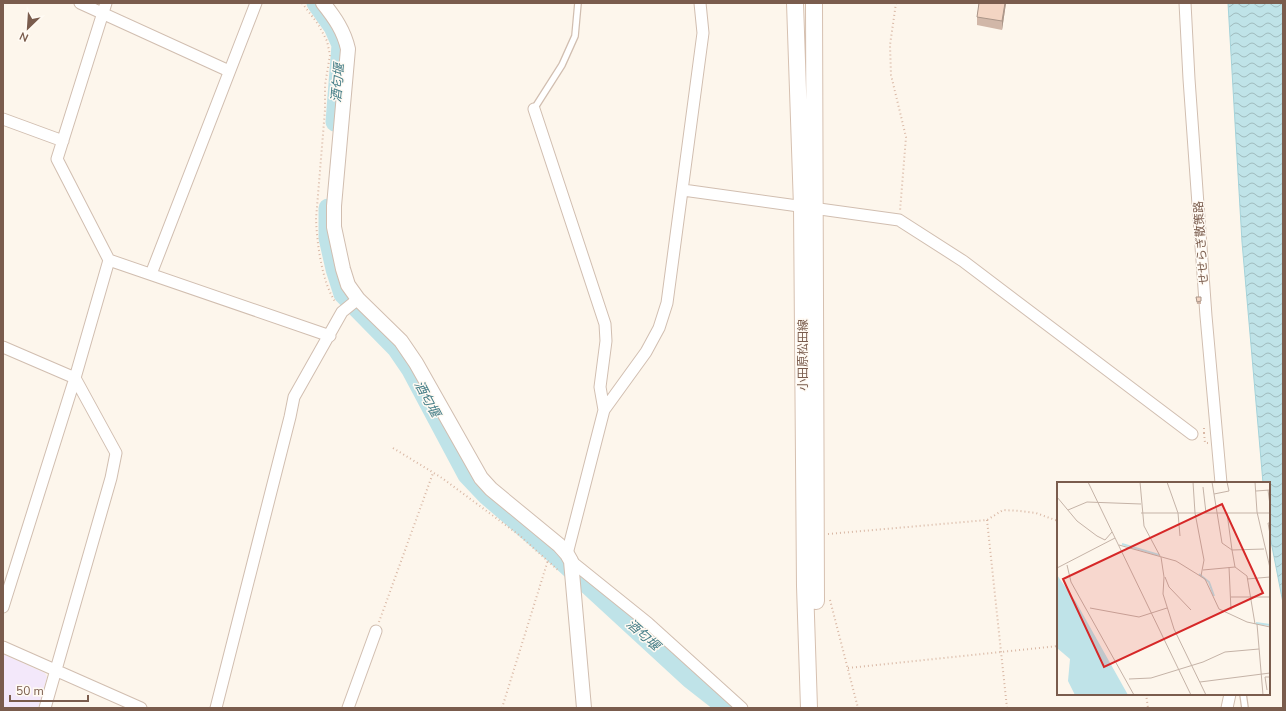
<svg xmlns="http://www.w3.org/2000/svg" width="1286" height="711" font-family="'Nunito Sans','Noto Sans JP',sans-serif">
<defs>
<pattern id="water-waves" width="16" height="10" patternUnits="userSpaceOnUse"><rect width="16" height="10" fill="#bfe3e8"/><path d="M0 5q4-4 8 0t8 0" fill="none" stroke="#a0bbbe"/></pattern>
</defs>
<rect width="100%" height="100%" fill="#fdf6ec"/>
<!-- education -->
<path fill="#f3e8fa" d="M3,654l42,19 2,4 -9,31h-35z"/>
<!-- water -->
<path fill="url(#water-waves)" stroke="#a5d3da" d="M1228,3h55v600l-14,-72v-48h-6l-21,-241z"/>
<g fill="none" stroke-linecap="round" stroke-linejoin="round">
<!-- river -->
<path stroke="#bfe3e8" stroke-width="19" d="M316,3l17,24 8,18 -6,77
M328,208v30l7,31 8,25 53,54 15,22 56,105 19,20 66,57 138,127 37,29"/>
<defs>
<path id="service" d="M534,109l28,-44 13,-29 3,-33
M1243,694l2,14"/>
<path id="minor" d="M80,3l149,68
M1185,3l4,76 17,237 15,167
M534,109l71,215 1,17 -6,46 4,23
M3,119l60,22
M683,190l216,30 64,41 229,173
M109,260l221,76
M151,274l105,-271
M3,347l72,31 -72,229
M567,554l37,-144 42,-58 13,-24 8,-25 36,-270 -3,-30
M571,561l77,62 94,85
M3,647l138,61
M45,708l66,-230 5,-25 -41,-75 34,-118 -52,-101 49,-156
M216,708l74,-291 4,-20 48,-85 16,-13
M348,708l28,-77
M1227,708l3,-14"/>
<path id="tertiary" d="M323,3c12,15 21,28 25,46l-14,157v21l9,42 5,16 10,14 43,42 15,22 65,115 10,11 68,56 8,9 4,7 13,147"/>
<path id="secondary" d="M795,3l7,204 3,379 4,122
M814,3l2,598"/>
</defs>
<!-- service casing -->
<use href="#service" stroke="#d1beb0" stroke-width="8"/>
<!-- minor casing -->
<use href="#minor" stroke="#d1beb0" stroke-width="13"/>
<!-- tertiary casing -->
<use href="#tertiary" stroke="#d1beb0" stroke-width="16"/>
<!-- secondary casing -->
<use href="#secondary" stroke="#d6c0b0" stroke-width="18"/>
<!-- path -->
<path stroke="#d9b8a5" stroke-width="2" stroke-dasharray="1 3" stroke-linecap="butt" d="M302,3l16,21 9,17 3,14 -5,30v25l-9,109c1,25 6,64 20,84
M896,3l-6,42 1,30 15,62 -6,74
M1204,433v-6
M1204,433l1,10h3
M393,448l49,30 77,57 40,36
M987,520l20,188
M828,534l159,-14 16,-10 17,1 16,2 22,8
M830,600l28,108
M379,622l54,-149
M848,668l210,-22
M1146,694l2,14
M502,708l46,-148"/>
<!-- service -->
<use href="#service" stroke="#fff" stroke-width="5.5"/>
<!-- minor -->
<use href="#minor" stroke="#fff" stroke-width="11"/>
<!-- tertiary -->
<use href="#tertiary" stroke="#fff" stroke-width="14"/>
<!-- secondary -->
<use href="#secondary" stroke="#fff" stroke-width="16"/>
</g>
<!-- wall -->
<path fill="#d1b7a8" d="M979,3h27l-4,27 -25,-5v-8z
M1196,297l5,4v3h-4z"/>
<!-- shaded-wall -->
<path fill="#aa9588" d="M1005,3h1l-4,27v-9z"/>
<!-- building -->
<path fill="#f3d5c3" stroke="#aa9588" d="M979,3h26l-3,18 -25,-4z
M1196,297h5v4l-4,1z"/>
<g text-anchor="middle" dominant-baseline="central" stroke-width="3" stroke-linejoin="round" paint-order="stroke">
<!-- street labels -->
<g font-size="12" fill="#7a5c4d" stroke="#fffaf3">
<text transform="translate(1201 243) rotate(-94)">せせらぎ散策路</text>
<text transform="translate(803 355) rotate(-90)">小田原松田線</text>
</g>
<!-- water labels -->
<g font-size="13" font-style="italic" fill="#437c86" stroke="#fffaf3">
<text transform="translate(338 83) rotate(-85)">酒匂堰</text>
<text transform="translate(427 399) rotate(62)">酒匂堰</text>
<text transform="translate(643 635) rotate(42)">酒匂堰</text>
</g>
</g>
<!-- overview -->
<g transform="translate(1057 482)">
<rect width="213" height="213" fill="#fdf6ec"/>
<path d="M0,93l19,27 52,93h-53l-7,-14 2,-22 -13,-11z" fill="#bfe3e8"/>
<path fill="none" stroke="#bfe3e8" stroke-width="2" d="M65,62l37,11M142,92l10,8 5,14M199,141l14,2"/>
<path fill="none" stroke="#c5b3a7" stroke-width="1" d="M31,0l103,213M83,0l4,44 16,30M110,0l11,31 2,23M136,0l2,31 9,47 -3,16M155,0l10,61 10,7 3,17 12,9 8,48M198,0l2,30 13,56M146,5l3,26M211,8l2,15M199,9l14,-1M157,12l15,-3 -2,-9M0,15l20,24 20,15 8,4 7,-8M11,28l19,-8 54,2M84,31h129M170,31l5,37 32,-1M213,41h-2l2,11M62,63l57,16 29,18 14,30 28,13 23,5M104,75l3,20 -1,17 11,35 32,66M10,83l4,17 63,113M172,85l2,43M0,86l58,-30M146,88l32,-3M108,95l4,10 22,23M190,97l23,-2M174,115h39M33,126l49,9 28,-9M200,142l6,71M72,197l22,-1 52,-16 22,-10 34,-3M143,200l70,-9M210,208l-2,-13h5"/>
<path fill="#d62828" fill-opacity="0.15" stroke="#d62828" stroke-width="2" d="M165,22l41,89 -159,74 -41,-88z"/>
<rect width="213" height="213" fill="none" stroke="#7a5c4d" stroke-width="2"/>
</g>
<!-- border -->
<rect width="1286" height="711" fill="none" stroke="#7a5c4d" stroke-width="8"/>
<!-- north arrow -->
<g transform="translate(28 28) rotate(205)" stroke="#fffaf3" stroke-width="3" paint-order="stroke">
<path d="M0-3L7 15L0 10L-7 15Z" fill="#7a5c4d"/>
<text y="-6" font-size="11" font-weight="bold" text-anchor="middle" fill="#7a5c4d">N</text>
</g>
<!-- scale -->
<path d="M10 695v6h78v-6" fill="none" stroke="#7a5c4d" stroke-width="2"/>
<text x="16" y="695" font-size="12" fill="#7a5c4d" stroke="#fffaf3" stroke-width="3" paint-order="stroke">50 m</text>
</svg>
